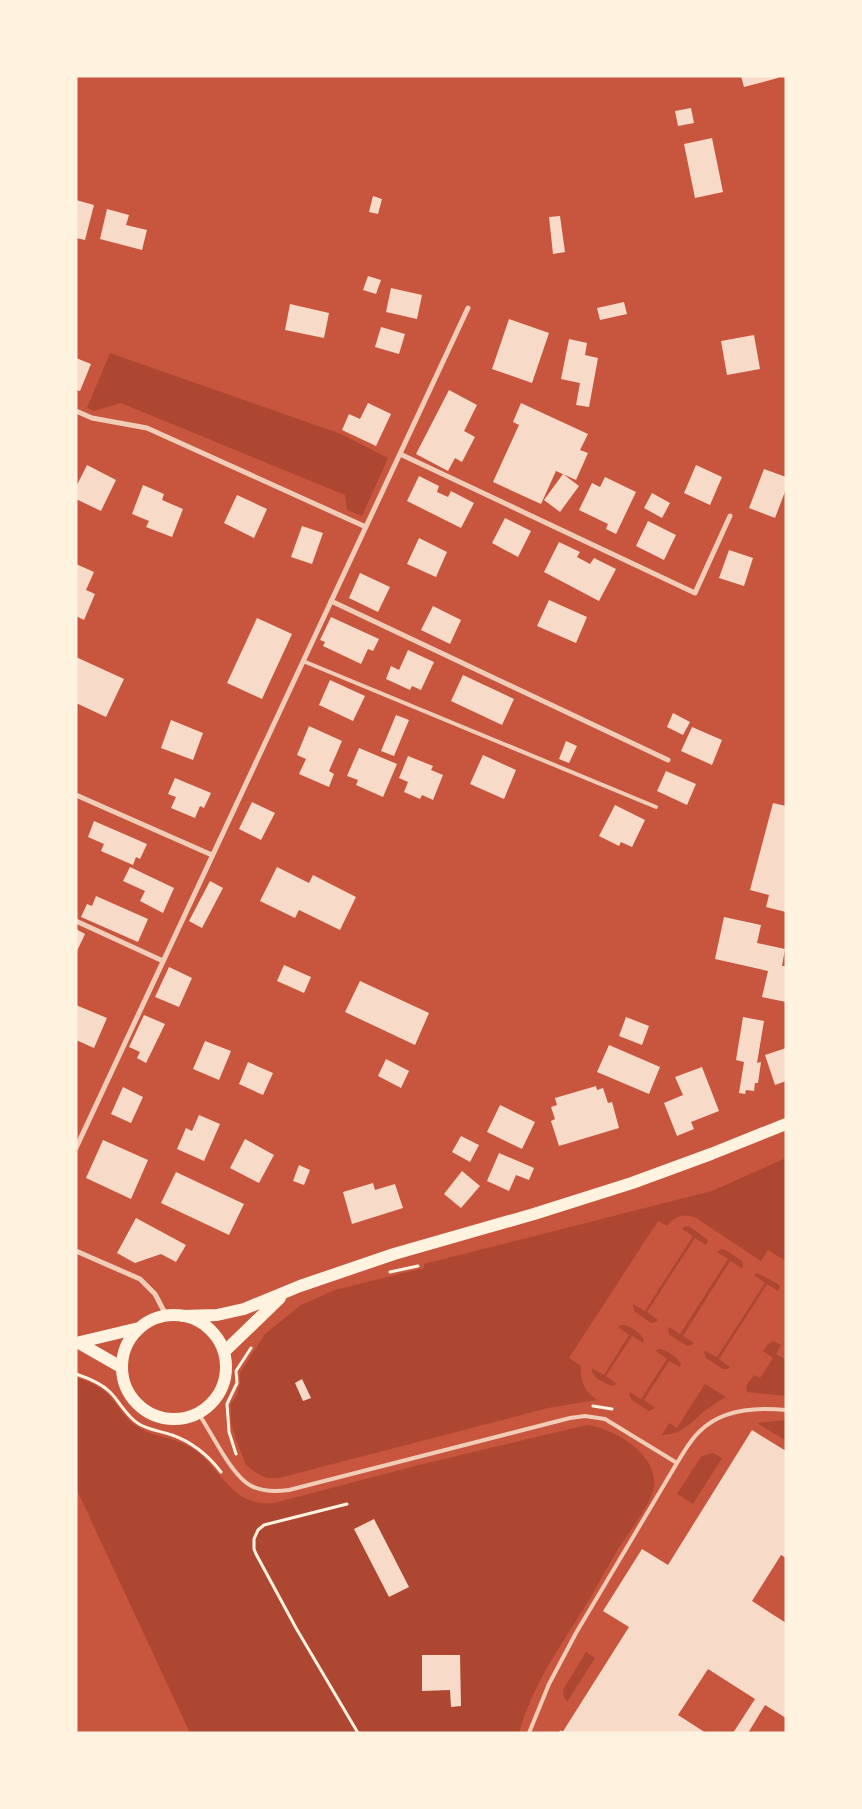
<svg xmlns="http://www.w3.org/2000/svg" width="862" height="1809" font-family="Roboto,sans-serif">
<rect width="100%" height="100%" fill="#c8553d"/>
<!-- green -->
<path fill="#ae4732" d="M110,353l231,81 47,24 -26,58 -15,-6 -2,-15 -224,-92 -27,8 -7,-3z
M786,1158v103l-18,-11 -7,11 -65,-43c-12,-5 -21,-2 -29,8l-9,-5 -89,137 12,8c-1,15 3,25 16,34l-49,8 -269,70h-12l-11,-5 -10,-8 -10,-25 -5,-18v-18l6,-9 3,-11v-11l25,-39 36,-29 34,-15 89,-22v-4l288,-73z
M685,1226l5,1 18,13 -2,5 -11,-7 -48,74 11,8 -2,2 -5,1 -17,-12 -1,-6v-1l12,7 48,-75 -11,-7z
M721,1249h3l18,12 1,5 -1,2 -12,-7 -47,75 11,7 -3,2 -4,1 -18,-12 -1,-6 1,-1 11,7 48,-75 -11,-7z
M757,1273l21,11 2,3 -2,4 -11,-7 -48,75 11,8 -2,2h-5l-17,-11 -2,-6 1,-1 12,6 48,-74 -11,-8z
M621,1325c7,-1 21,8 23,15l-1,3 -11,-7 -26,40 11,8 -5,2c-7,-3 -22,-9 -20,-18l12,7 25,-40 -11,-8z
M773,1341l8,4 -5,9 10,6v36l-39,-4 -1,-6 8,-11 6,3 13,-20 -10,-7 4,-6z
M658,1349c7,0 21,8 23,16l-1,2 -11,-6 -25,39 11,8 -6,3 -17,-11 -3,-5 1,-3 11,7 26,-40 -11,-8z
M76,1378c13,3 28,10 36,21 8,9 13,19 23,26 15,12 36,11 53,21 34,18 39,61 86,57l145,-38 168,-40c26,3 71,29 67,61 -2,17 -27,49 -37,65 -11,18 -20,36 -31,54 -25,40 -54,81 -67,128h-329l-114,-245z
M705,1384l21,13c-6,3 -12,7 -17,11 -16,11 -25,27 -47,27l7,-12 8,5z
M786,1420v21l-29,-18z
M713,1453l9,5 -29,46 -16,-10 22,-34 3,-4z
M586,1652l9,6 -28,44 -3,-5 -1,-7z"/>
<!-- building -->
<path fill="#f7dbc8" d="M741,76h37v2l-34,9z
M691,108l3,15 -16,3 -3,-15z
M712,138l11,54 -28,6 -11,-54z
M373,196l9,3 -4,15 -9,-2z
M76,200l18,5 -9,35 -9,-2z
M107,209l22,6 -3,10 21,5 -5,20 -42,-11z
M560,216l5,36 -12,2 -4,-37z
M368,276l13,4 -5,14 -13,-4z
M391,288l31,7 -5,24 -31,-7z
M624,302l3,12 -27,6 -3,-12z
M290,304l39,9 -5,25 -39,-8z
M509,319l40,14 -17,50 -40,-14z
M381,327l24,7 -6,20 -24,-7z
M754,335l6,34 -33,6 -6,-34z
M569,339l18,4 -2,12 13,3 -9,49 -13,-2 4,-22 -19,-4z
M76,358l15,6 -11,27 -4,-1z
M449,390l28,15 -13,26 11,6 -13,25 -7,-4 -7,13 -32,-17z
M368,403l23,11 -15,32 -34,-16 7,-16 11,5z
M521,403l67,31 -8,16 8,3 -12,27 -20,-9 -15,33 -48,-22 26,-57 -6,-3z
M87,465l29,15 -15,31 -25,-12v-12z
M696,465l26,12 -12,28 -26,-12z
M764,469l22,8v12l-11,29 -26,-10z
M563,474l16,12 -19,26 -16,-12z
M419,476l20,10 -2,6 11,5 3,-6 23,12 -13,25 -54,-27z
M605,477l31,15 -20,42 -10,-5 2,-5 -29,-14 13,-27 8,4z
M143,485l21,9 -2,6 21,9 -11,28 -26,-10 3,-6 -17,-7z
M652,493l18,10 -8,15 -18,-10z
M237,495l30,14 -13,29 -30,-15z
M505,518l26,13 -13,26 -26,-14z
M648,521l28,14 -12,25 -28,-14z
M302,526l21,7 -11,31 -21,-7z
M419,538l28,14 -11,25 -29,-13z
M559,542l21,10 -3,5 13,7 4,-6 22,11 -17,32 -55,-29z
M729,550l24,8 -9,28 -25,-8z
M76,564l18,8 -8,18 9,4 -11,26 -8,-4z
M360,573l30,14 -12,25 -29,-14z
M549,600l38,17 -11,26 -39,-17z
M433,606l28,14 -11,24 -29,-14z
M331,617l48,22 -6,12 -5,-2 -7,15 -38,-18 2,-4 -5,-2z
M257,618l35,16 -30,65 -35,-16z
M408,650l26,12 -13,28 -9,-4 -2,4 -24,-11 5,-13 8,4z
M76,657l48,22 -18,38 -30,-14z
M463,675l51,24 -12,26 -51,-24z
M330,680l35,16 -12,25 -34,-16z
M673,713l17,9 -7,13 -16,-8z
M396,715l13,5 -15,36 -13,-5z
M171,720l32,13 -10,27 -32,-12z
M309,726l33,15 -13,30 5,3 -5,13 -30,-13 7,-15 -9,-4z
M692,727l30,13 -10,25 -31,-14z
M566,741l11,5 -8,17 -10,-4z
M359,748l38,16 -14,33 -27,-12 2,-5 -11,-4z
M483,755l33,15 -12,29 -34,-15z
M408,756l25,10 -2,4 12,5 -10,25 -11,-5 -2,4 -16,-7 4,-10 -9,-4z
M666,771l30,13 -9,21 -30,-14z
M175,778l36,15 -7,15 -4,-2 -5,12 -24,-10 5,-11 -8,-3z
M252,802l23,11 -14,27 -22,-11z
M773,803l13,3v106l-20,-5 3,-12 -19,-5z
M615,805l30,15 -13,27 -11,-5 -2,4 -20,-10z
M94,821l53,23 -7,15 -4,-2 -3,8 -32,-14 3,-7 -16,-7z
M130,867l44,21 -11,25 -23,-12 5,-10 -22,-10z
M277,867l32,16 4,-8 43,22 -16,33 -41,-20 -4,8 -35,-17z
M210,881l13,7 -21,40 -13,-7z
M96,896l52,23 -10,23 -57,-25 6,-13 5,2z
M724,917l37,8 -4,18 28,6 -3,17h4v36l-24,-5 6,-26 -53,-12z
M76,929l9,5 -9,19z
M284,965l27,12 -7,16 -27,-12z
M169,967l23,11 -13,29 -24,-10z
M360,981l69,32 -14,32 -70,-33z
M76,1005l31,13 -13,30 -18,-8z
M144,1015l21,9 -19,39 -9,-5 3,-6 -11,-5z
M626,1017l23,9 -7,19 -23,-9z
M743,1017l21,4 -7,42 4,-1 -3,21h-3l-1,8 -8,-1 -1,4 -6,-1 5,-31 -8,-2z
M205,1041l26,10 -12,29 -26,-11z
M609,1045l51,22 -11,27 -52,-22z
M786,1048v33l-11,4 -10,-30z
M386,1059l23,12 -8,17 -23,-12z
M248,1062l25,11 -10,22 -24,-11z
M702,1067l17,44 -28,11 3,7 -17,7 -13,-33 19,-8 -8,-18z
M596,1086l1,4 6,-2 5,15 4,-1 7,26 -60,18 -8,-25 4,-2 -4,-12 6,-2 -2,-7z
M123,1087l20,10 -12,26 -20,-9z
M500,1105l35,17 -13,27 -35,-17z
M199,1115l21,9 -16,37 -27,-12 9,-21 6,3z
M461,1136l18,9 -9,17 -18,-10z
M245,1139l29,16 -15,28 -29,-15z
M103,1140l45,20 -17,39 -45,-21z
M499,1153l35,15 -5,12 -13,-5 -7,16 -22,-10z
M299,1165l11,5 -6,15 -11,-4z
M462,1171l18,15 -19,22 -17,-14z
M176,1172l68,32 -15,31 -68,-32z
M373,1183l2,7 20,-6 8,24 -51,16 -9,-32z
M136,1218l50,27 -10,17 -15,-8 -26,9 -18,-10z
M302,1379l9,19 -8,3 -8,-18z
M752,1430l34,21v107l-5,-3 -29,46 34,22v95l-21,-13 -17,28h-15l22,-34 -47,-30 -30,46 28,18h-144l67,-106 -26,-16 39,-62 26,16z
M374,1519l35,68 -20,10 -35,-68z
M422,1655h38l1,51 -10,1 -1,-17 -28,1z"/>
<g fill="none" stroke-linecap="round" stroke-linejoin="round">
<!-- path -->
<path stroke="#fff3e0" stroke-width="3" d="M390,1272l28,-6
M76,1374c12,4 25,9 34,18 10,10 16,24 29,32 10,6 21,7 33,11 20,7 36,20 49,37
M593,1406l19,3
M236,1454l-7,-22 -2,-28 10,-21 -1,-12 15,-23
M347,1504l-83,21 -6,5 -4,9v10l2,5 40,74 62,105
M560,1733l1,-1"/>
<!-- service -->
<path stroke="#f1ccb7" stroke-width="4" d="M303,661l353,146
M199,1414c8,13 16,27 24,40 18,29 30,41 66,36l281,-72 15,-2 20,3 72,44
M529,1733l20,-49 27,-51 101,-170c7,-11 13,-23 23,-32 22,-22 57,-24 86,-21"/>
<!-- minor -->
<path stroke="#f1ccb7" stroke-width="5" d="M76,411l16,7 55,10 219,99
M400,454l295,139 35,-77
M331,601l337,159
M76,795l136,60
M76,921l87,40
M76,1148l392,-840
M76,1251l64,28 15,15 11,21"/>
<!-- primary -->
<path stroke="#fff3e0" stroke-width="12" d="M122 1367a52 52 0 1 1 104 0a52 52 0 1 1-104 0Z
M182,1316l35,-1 27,-6 56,-23 94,-32 140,-40 98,-31 79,-29 75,-30
M76,1343l63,-15
M79,1343l42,24
M224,1352l56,-54"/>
</g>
<!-- border -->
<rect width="862" height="1809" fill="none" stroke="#fff3e0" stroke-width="155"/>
</svg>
